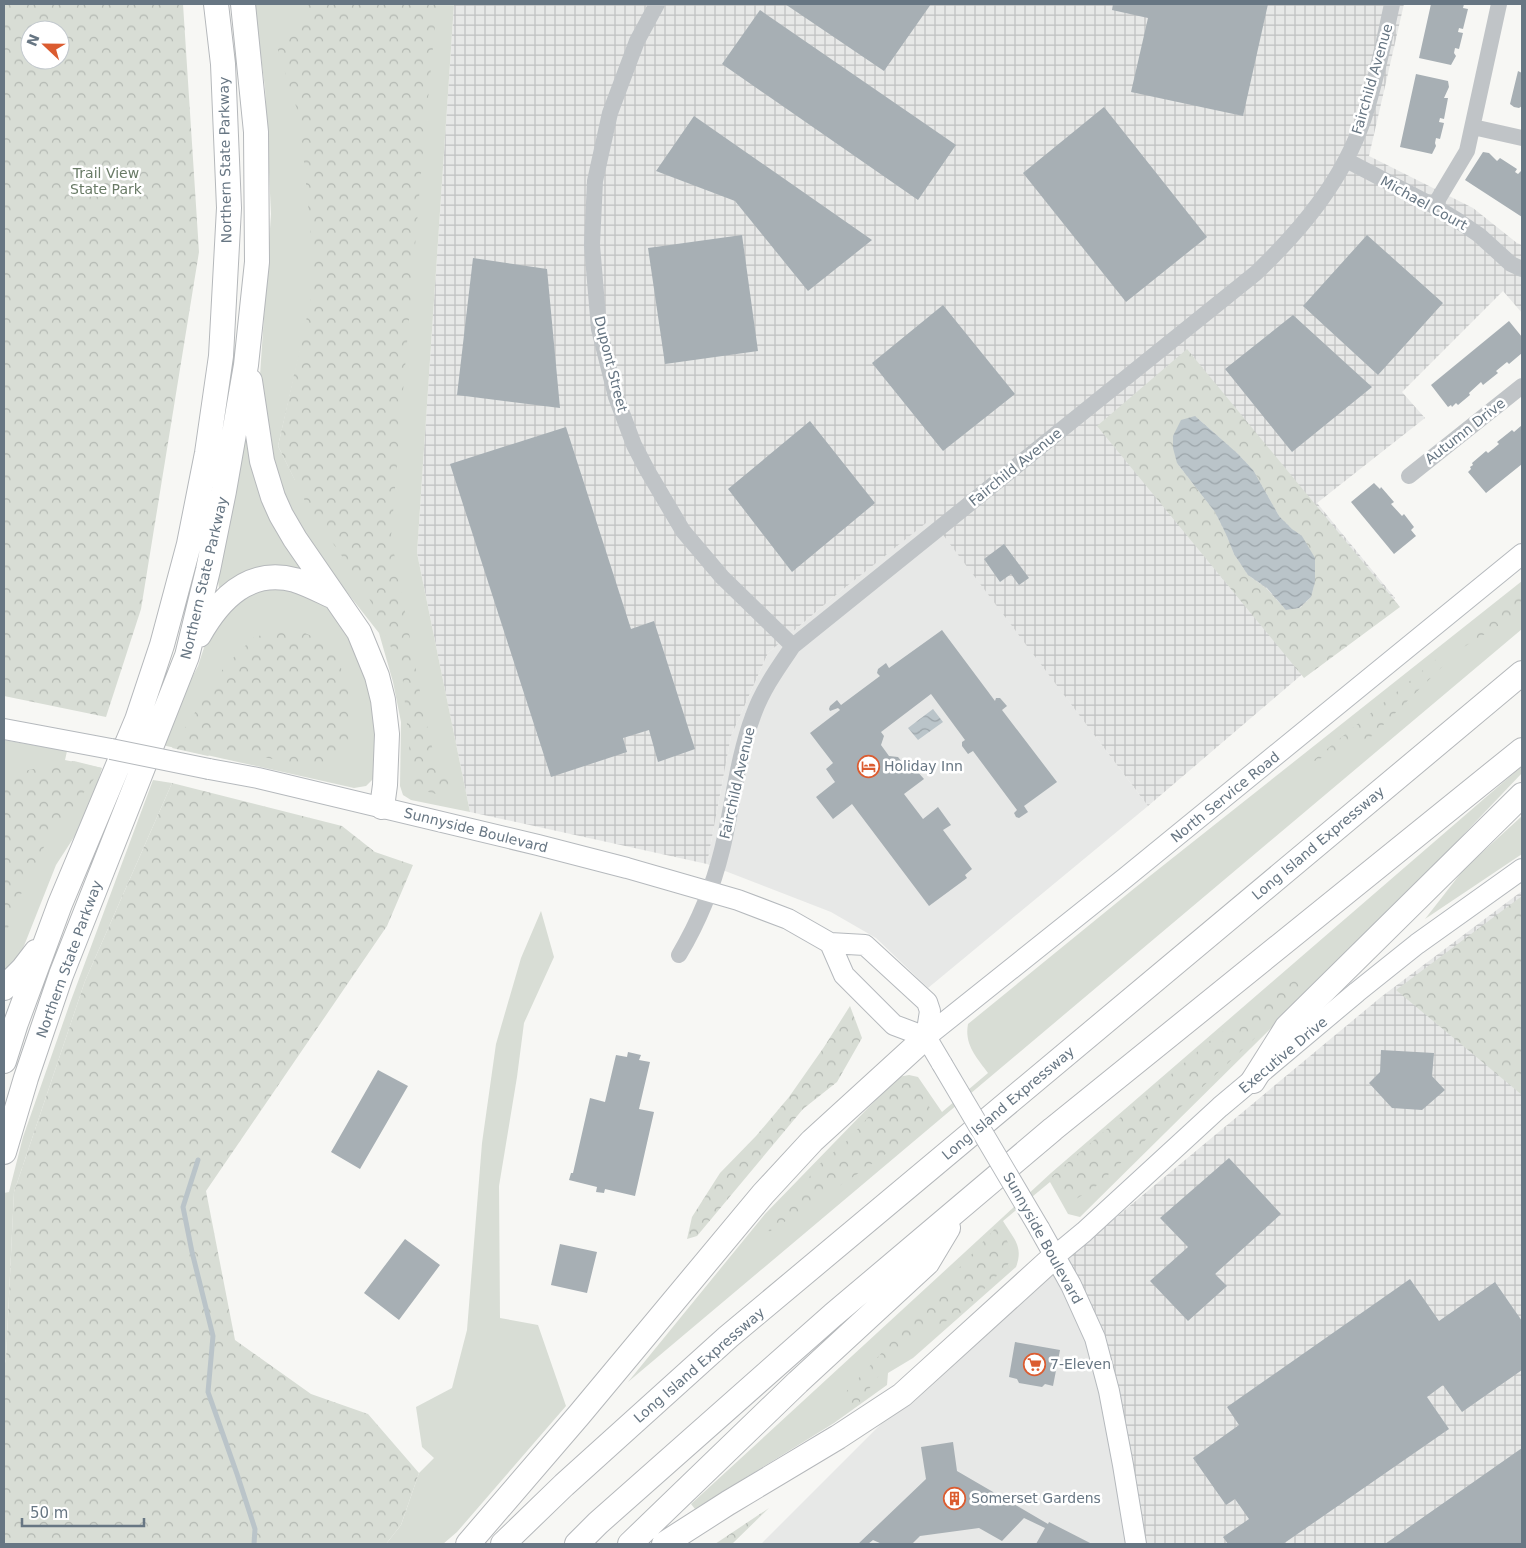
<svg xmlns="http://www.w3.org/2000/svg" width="1526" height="1548" font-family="'DejaVu Sans',sans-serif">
<defs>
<pattern id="industrial-grid" width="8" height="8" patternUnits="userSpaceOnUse" patternTransform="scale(1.25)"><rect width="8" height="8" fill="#e7e8e7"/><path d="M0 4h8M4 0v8" fill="none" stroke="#bfc1c1"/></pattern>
<pattern id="forest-crowns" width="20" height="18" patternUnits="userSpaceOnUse" patternTransform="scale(1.25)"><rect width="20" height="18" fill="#d8ddd5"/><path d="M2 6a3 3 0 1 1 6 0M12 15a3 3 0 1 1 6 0" fill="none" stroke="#b3b8b2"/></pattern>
<pattern id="water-waves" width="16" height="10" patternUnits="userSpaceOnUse" patternTransform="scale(1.25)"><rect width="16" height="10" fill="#bac4c9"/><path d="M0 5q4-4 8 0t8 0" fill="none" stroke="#9ba4a9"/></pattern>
</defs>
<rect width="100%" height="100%" fill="#f7f7f4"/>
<!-- built -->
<path fill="#e7e8e7" d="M931,518l217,288 -220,182 -52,-50 -45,-26 -124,-48 24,-128 37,-83 63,-54z
M1062,1257l36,84 38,203h-375l141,-141z"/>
<!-- industrial -->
<path fill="url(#industrial-grid)" d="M454,4h950l-35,152 104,52 44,35 5,2v68l-19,-22 -101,101 23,26 -108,85 78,95 -48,38 -199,170 -217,-287 -100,80 -63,54 -37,83 -24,128 -237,-52 -53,-259z
M1522,891v653h-385l-11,-77 -64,-210 46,-33 273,-227z"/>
<!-- green -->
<path fill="#d8ddd5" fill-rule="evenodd" d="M254,4h200l-37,549 53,259 -59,-12 -8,-5 -3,-9 1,-64 -8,-40 -14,-49 -93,-118 -17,-44 -9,-96 11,-161 -6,-126zM300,351l-5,129 -17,-34z
M251,436l54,137 -86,15 -1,-7 24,-139z
M1522,581v48l-894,753 137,-168 133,-137 11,-2 9,2 24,35 46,-39c-11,-15 -24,-28 -20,-49l168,-137z
M276,582l33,9 27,25 20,33 18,59 3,52 -4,19 -7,7 -12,2 -192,-43 13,-35 23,-44 15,-46 26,-28z
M4,740l63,11 -2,9 37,8 -15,49 -31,48 -36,91 -16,22z
M1522,766v7l-116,122 -326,322 -12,-3 -18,-32 -47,39c10,17 21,25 13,46l-103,91 -25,15 -1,12 -53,38 -139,86 -4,-5 360,-331z
M153,780l19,3 -87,198 -71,211 -8,167 -2,8v-174l5,-1 14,-55 47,-134z
M1522,816v38l-97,65 39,-50z
M541,911l13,46 -30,66 -7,54 -18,109 1,132 38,7 28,81 -109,126 -14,12h-57l15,-19 18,-52 15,-15 -12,-11 -6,-40 36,-19 15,-58 15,-187 14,-99 25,-86z"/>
<!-- forest -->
<path fill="url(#forest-crowns)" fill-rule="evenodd" d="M4,4h179l16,248 -58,357 -35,108 -102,-21zM30,30h30v30h-30z
M306,4h131l-16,170 -30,363 33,176 13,55 22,17 -15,11 -31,-8 -11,-116 -37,-83 -56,-80 -31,-63 37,-165 -15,-162 -23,-72 20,-16z
M1187,349l213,258 -96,71 -207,-252zM1195,416l42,37 16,17 26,46 13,13 10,7 13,46 -4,15 -11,11 -14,2 -20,-22 -18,-13 -14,-21 -8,-20 -11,-22 -38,-49z
M1522,589v22l-63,39 -87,86 -62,27z
M294,628l37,17 16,37 4,35 -1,32 -29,20 -101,-21 -12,8 -36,-8 53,-82 29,-29z
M74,761l28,7 -57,77 -18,34 -23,59v-163z
M172,783l170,43 33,26 38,13 -26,61 -181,265 29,149 76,54 57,20 51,59 -18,52 -15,19h-382v-177l2,-8 8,-167 71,-211z
M1522,896v199l-126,-105z
M1302,975v8l-45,53 -162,151 -30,19 -13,-30 159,-136z
M850,1006l12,32 -25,44 -34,27 -106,127 -10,3 5,-22 28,-44 36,-37 33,-39 35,-50z
M910,1077l22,34 -5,14 -74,52 -87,57 36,-46 14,-21 33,-28 27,-31z
M1001,1222l12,37 -54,56 -34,16 -16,13 -27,27 -26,36 -21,-3z
M769,1508l-37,36h-17z"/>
<!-- water -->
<path fill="url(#water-waves)" d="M1195,416l42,37 16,17 26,46 13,13 10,7 13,22v24l-4,15 -12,11 -13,2 -19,-22 -19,-13 -14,-21 -8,-20 -11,-22 -38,-49 -4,-15v-12l8,-16z
M933,709l10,13 -25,18 -10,-12z"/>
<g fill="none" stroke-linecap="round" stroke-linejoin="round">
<!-- stream -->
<path stroke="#bac4c9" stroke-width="5" d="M198,1160l-15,47 9,45 21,84 -5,56 29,82 18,55 -1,15"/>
</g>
<!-- building -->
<path fill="#a7afb4" d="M785,4h146l-47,67z
M1113,4h155l-25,112 -112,-24 17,-74 -36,-8z
M1431,4h33l-1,4 5,1 -5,20 -4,-1 -1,4 5,1 -4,16 -4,-1 -1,5 2,3 -5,9 -32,-7z
M760,10l196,135 -38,55 -196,-136z
M1518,71l4,2v33l-3,2 -5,-1 -4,-3z
M1416,74l32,7 1,6 -5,11h4l-4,21 -4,-1 -1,4 5,1 -4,16 -4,-1 -1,5 1,3 -4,8 -32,-7z
M1104,107l103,130 -81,65 -103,-129z
M694,116l178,124 -64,51 -73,-90 -79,-30z
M1483,152l6,1 8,8 3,-3 17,11 -2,3 3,2 3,-3 1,1v45l-57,-37z
M742,235l16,116 -93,13 -17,-116z
M1367,235l76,68 -65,72 -75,-69z
M473,258l74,11 13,139 -103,-13z
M943,305l72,89 -72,57 -71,-88z
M1293,315l79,72 -80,65 -67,-83z
M1509,321l13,16v16l-13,11 -2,-2 -11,9 2,2 -15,12 -2,-3 -12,11 1,2 -12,10 -2,-2 -4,4 -1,-2 -3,2 -17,-22z
M810,421l65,82 -83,69 -64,-83z
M1522,425v39l-36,29 -18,-21 3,-3 -1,-2 3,-2 -1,-2 14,-12 2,2 5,-4 6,-5 -2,-2 15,-12 2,2z
M566,427l65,202 23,-8 41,128 -37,13 -9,-32 -26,8 4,14 -76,25 -101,-313z
M1374,483l6,6 1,-2 13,15 -3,2 11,12 2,-2 10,13 -3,3 5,6 -22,18 -43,-52z
M1004,544l25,34 -10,7 -8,-11 -11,8 -16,-23z
M942,630l53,71 1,-3h4l7,8 -5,4 55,72 -33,24 4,6 -9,6 -3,-1 -2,-4 3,-3 -44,-59 -5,3 -6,-8v-4l3,-2 -34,-46 -50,38 3,4 -3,9 8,11 9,1 12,15 6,-2 8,9 -20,15 19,25 15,-12 13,18 -8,5 29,39 -7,6 2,3 -38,28 -77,-102 -19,15 -17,-22 19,-15 -9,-13 7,-6 -23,-30 30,-23 -2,-2 -8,3 -1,-2 1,-3 7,-6 4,5 39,-29 -3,-3 1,-4 8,-6 3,5z
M1381,1050l53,3 -2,23 13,14 -23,20 -30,-2 -23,-25 11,-11z
M628,1052l13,3 -2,5 11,2 -11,47 15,3 -19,84 -30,-7 -1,4 -8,-1 1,-5 -28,-7 2,-7h2l17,-75 15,4 11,-47 11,2z
M378,1070l30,16 -48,83 -29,-17z
M1229,1158l52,56 -66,60 12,12 -39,35 -38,-40 38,-34 -28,-29z
M405,1239l35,26 -41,55 -35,-27z
M560,1244l37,8 -10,41 -36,-8z
M1410,1279l29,42 56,-39 27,39v49l-60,42 -19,-27 -16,12 22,32 -166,115h-55l-5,-7 26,-18 -14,-20 -9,6 -33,-47 46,-33 -12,-18z
M1015,1342l45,8 -7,36 -8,-2 -3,3 -23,-4 -2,-4 -8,-2z
M953,1442l4,29 91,53 1,-2 43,22h-56l9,-16 -21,-10 -22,23 -23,-13 -59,8 -8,8h-30l-9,-4 -5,4h-10l68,-65 -5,-32z
M1522,1448v95l-2,1h-135z"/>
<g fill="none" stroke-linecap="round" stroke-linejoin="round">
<defs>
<path id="major" d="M4,729l107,20
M209,769l49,9 280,67 89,23 111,32 50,19 42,24 35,2 62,57 3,9 -4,26
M830,943l14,32 50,50 32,12 16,27
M926,1037l199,-159 397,-324
M1039,1228l32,57 24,53 14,53 14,74 13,79
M1055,1256l29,-24 136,-125 137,-115 60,-48 105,-75"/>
<path id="highway" d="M250,381l12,80 11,36 8,18 14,24 64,93 18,44 6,24 4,34 -2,51 -3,22
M199,635c21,-37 50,-67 96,-55 13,4 26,11 39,17
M4,988l19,-19 13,-17
M4,1061l12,-38 44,-119 77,-184 25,-75 27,-101 18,-91 14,-97 8,-148 -6,-144 -7,-60
M1253,1081l34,-54 235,-232
M4,1152l22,-74 35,-103 126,-319 21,-86 16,-79 22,-126 11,-103 -1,-130 -13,-128
M468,1544l111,-129 184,-221 49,-53 114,-104
M503,1544l61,-59 164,-148 794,-664
M577,1544l21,-21 235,-208 220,-186 469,-379
M630,1544l168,-162 129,-119 21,-35
M664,1544l64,-41 110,-66 64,-42 153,-139"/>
</defs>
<!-- major casing -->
<use href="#major" stroke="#b5b9bd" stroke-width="22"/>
<!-- highway casing -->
<use href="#highway" stroke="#b5b8bb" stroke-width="26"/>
<!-- minor -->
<path stroke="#c0c4c7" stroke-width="16" d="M657,4l-20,37 -27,72 -15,68 -3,64 7,84 17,68 18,48 13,25 36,61 39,46 71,69
M1473,127l49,11
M1346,160l88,46 23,14 22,15 32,29 11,5
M1434,206l33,-55 32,-147
M1409,476l113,-90
M679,955c19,-32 34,-68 43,-105 11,-45 15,-91 31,-134 9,-26 25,-48 40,-70l463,-373c46,-44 87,-93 108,-155 12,-37 20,-76 28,-114"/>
<!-- major -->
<use href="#major" stroke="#fff" stroke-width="20"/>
<!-- highway -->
<use href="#highway" stroke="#fff" stroke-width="24"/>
<defs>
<path id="major-bridge" d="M111,749l98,20
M942,1064l97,164"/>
</defs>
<!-- major-bridge casing -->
<use href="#major-bridge" stroke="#b5b9bd" stroke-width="22" stroke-linecap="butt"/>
<!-- major-bridge -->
<use href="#major-bridge" stroke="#fff" stroke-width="20"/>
</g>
<!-- icons -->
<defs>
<symbol id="hotel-ring" viewBox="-11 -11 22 22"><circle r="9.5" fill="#fff" stroke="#db5c30" stroke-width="1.5"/><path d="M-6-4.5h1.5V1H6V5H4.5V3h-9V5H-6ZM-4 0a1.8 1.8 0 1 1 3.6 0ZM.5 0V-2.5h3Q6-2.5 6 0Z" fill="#db5c30"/></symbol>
<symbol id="supermarket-ring" viewBox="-11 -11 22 22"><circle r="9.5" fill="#fff" stroke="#db5c30" stroke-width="1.5"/><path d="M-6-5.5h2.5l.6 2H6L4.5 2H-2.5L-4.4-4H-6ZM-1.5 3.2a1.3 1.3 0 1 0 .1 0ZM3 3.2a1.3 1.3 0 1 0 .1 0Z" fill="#db5c30"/></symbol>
<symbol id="building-ring" viewBox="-11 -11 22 22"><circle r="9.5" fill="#fff" stroke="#db5c30" stroke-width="1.5"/><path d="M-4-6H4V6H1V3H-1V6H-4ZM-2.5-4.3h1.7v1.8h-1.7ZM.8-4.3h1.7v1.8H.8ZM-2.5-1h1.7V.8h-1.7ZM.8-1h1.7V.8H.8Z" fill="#db5c30"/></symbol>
</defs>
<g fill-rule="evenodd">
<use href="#hotel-ring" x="856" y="754" width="25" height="25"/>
<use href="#supermarket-ring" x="1022" y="1352" width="25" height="25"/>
<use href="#building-ring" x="942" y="1486" width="25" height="25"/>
</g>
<g text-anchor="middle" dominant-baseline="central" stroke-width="5" stroke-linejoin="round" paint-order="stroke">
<!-- street labels -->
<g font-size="14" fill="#677683" stroke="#fff">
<text transform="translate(1372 79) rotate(-74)">Fairchild Avenue</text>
<text transform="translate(225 160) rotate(-91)">Northern State Parkway</text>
<text transform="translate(1424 203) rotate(29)">Michael Court</text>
<text transform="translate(611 364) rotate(76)">Dupont Street</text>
<text transform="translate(1465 431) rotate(-38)">Autumn Drive</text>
<text transform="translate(1015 467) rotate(-39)">Fairchild Avenue</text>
<text transform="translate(204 578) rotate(-77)">Northern State Parkway</text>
<text transform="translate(737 783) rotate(-77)">Fairchild Avenue</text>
<text transform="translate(1225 797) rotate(-39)">North Service Road</text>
<text transform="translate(476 830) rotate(14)">Sunnyside Boulevard</text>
<text transform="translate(1318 843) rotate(-40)">Long Island Expressway</text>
<text transform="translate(69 959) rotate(-70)">Northern State Parkway</text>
<text transform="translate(1283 1055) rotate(-40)">Executive Drive</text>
<text transform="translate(1008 1103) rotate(-40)">Long Island Expressway</text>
<text transform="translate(1043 1238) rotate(61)">Sunnyside Boulevard</text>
<text transform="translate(699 1365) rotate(-41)">Long Island Expressway</text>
</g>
<!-- park labels -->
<g font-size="14" fill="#697b66" stroke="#fff">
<text x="106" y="173">Trail View<tspan x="106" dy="16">State Park</tspan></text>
</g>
<!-- poi labels -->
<g font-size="14" fill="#677683" stroke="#fff" text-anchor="start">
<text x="884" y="766">Holiday Inn</text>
<text x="1050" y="1364">7-Eleven</text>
<text x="971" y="1498">Somerset Gardens</text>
</g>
</g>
<!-- border -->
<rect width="1526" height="1548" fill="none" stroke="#677683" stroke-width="10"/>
<!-- north arrow -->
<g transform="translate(45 45) rotate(292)"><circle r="24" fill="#ffffff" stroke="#c2c8cd"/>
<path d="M0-4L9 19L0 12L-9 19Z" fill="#db5c30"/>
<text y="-8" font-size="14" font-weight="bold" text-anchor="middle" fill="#677683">N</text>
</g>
<!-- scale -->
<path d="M22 1518v8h122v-8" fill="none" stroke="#677683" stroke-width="2.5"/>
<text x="30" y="1518" font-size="15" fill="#677683" stroke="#ffffff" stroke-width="4" paint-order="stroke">50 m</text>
</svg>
